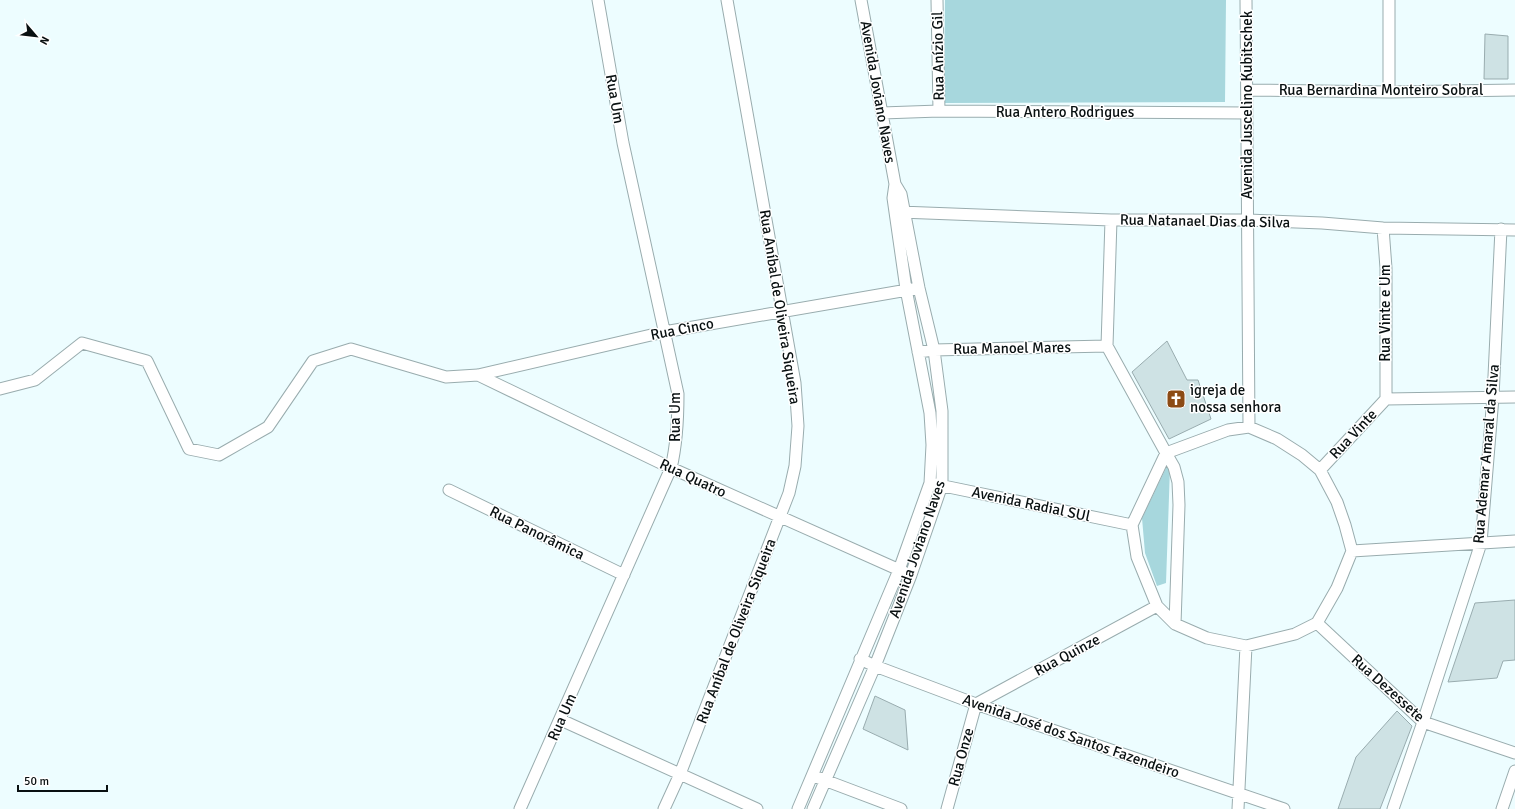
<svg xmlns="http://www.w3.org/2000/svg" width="1515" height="809" font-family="Signika,sans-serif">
<rect width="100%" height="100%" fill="#edfdff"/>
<!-- green -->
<path fill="#a7d7dd" d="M945,0h281l-1,102 -281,1z
M1166,468h4l-4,115 -9,3 -12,-33 -3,-35z"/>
<!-- building -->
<path fill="#cee2e4" stroke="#99acaf" d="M1485,34l23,2v43h-24z
M1167,341l20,39h11l13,39 -42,20 -37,-67z
M1515,600v60l-12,1 -6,17 -49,4 27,-79z
M875,696l30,14 3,40 -45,-21z
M1397,711l15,15 -32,83h-42l18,-52z"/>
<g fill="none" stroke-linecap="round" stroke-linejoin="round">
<defs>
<path id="street" d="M937,0l2,111
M1246,0l3,427
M1389,0v92
M1247,90l142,2 126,-2
M882,113l57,-2 308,2
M900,212l211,8h137l74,3 61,5 132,2
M1111,220l-4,126 59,107 -34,72 5,32 20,49 18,18
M1383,228l3,40v131
M918,352l16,-2 173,-4
M478,375l193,93 233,104
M0,389l35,-9 47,-37 65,18 42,88 30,6 49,-28 45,-66 38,-12 95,28 32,-2 186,-43 255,-44
M1386,399l129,-2
M1249,427l28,12 25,16 18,15 17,32 8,23 7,26 -15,37 -20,35 -22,11 -49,12 -39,-8 -32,-14 4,-119 -1,-23 -4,-15 -8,-14 62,-23z
M1320,470l66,-71
M934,484l198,41
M449,490l175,85
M1352,551l163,-10
M1317,623l106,99 92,31
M860,659l15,7 101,38 308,105
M561,720l196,89
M819,778l82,31
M520,809l151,-341c6,-25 7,-49 7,-74l-55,-251 -25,-143
M664,809l16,-35 109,-281 6,-27 3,-40 -3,-43 -68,-383
M798,809l101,-239 31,-87 2,-38 -2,-32 -24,-124 -13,-91 2,-14 -34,-184
M813,809l62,-143 36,-91 31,-90v-74l-8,-61 -15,-62 -18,-94 -6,-10
M947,809l29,-105 181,-98
M1238,809l8,-163
M1393,809l30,-87 58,-179 12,-146 8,-168
M1502,809l13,-38"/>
</defs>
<!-- street casing -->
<use href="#street" stroke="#99acae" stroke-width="13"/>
<!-- street -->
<use href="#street" stroke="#fff" stroke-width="11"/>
</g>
<!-- icons -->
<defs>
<symbol id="church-square" viewBox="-11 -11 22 22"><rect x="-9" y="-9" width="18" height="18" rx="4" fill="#8c4b15" stroke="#fff"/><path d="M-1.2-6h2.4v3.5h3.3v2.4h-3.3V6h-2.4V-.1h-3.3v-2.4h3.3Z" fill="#fff"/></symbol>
</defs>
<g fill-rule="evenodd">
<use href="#church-square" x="1165" y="388" width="22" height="22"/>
</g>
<g text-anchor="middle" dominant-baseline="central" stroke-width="3" stroke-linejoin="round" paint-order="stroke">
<!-- street labels -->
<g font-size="15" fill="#091011" stroke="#fff">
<text transform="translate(938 56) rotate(-91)">Rua Anízio Gil</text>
<text x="1381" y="90">Rua Bernardina Monteiro Sobral</text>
<text transform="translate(878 92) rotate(80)">Avenida Joviano Naves</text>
<text transform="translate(615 99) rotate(80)">Rua Um</text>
<text transform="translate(1247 105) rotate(-90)">Avenida Juscelino Kubitschek</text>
<text x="1065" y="112">Rua Antero Rodrigues</text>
<text transform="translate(1205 221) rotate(1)">Rua Natanael Dias da Silva</text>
<text transform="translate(780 307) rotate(81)">Rua Aníbal de Oliveira Siqueira</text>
<text transform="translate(1385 313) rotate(-90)">Rua Vinte e Um</text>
<text transform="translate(682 329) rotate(-11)">Rua Cinco</text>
<text transform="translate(1012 348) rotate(-1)">Rua Manoel Mares</text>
<text transform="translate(675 417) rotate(-90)">Rua Um</text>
<text transform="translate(1353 434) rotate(-47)">Rua Vinte</text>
<text transform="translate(1486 454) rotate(-85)">Rua Ademar Amaral da Silva</text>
<text transform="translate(693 478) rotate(25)">Rua Quatro</text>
<text transform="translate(1031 504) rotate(12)">Avenida Radial SUl</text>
<text transform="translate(537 533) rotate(26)">Rua Panorâmica</text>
<text transform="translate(917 549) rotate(-71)">Avenida Joviano Naves</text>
<text transform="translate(736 631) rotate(-69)">Rua Aníbal de Oliveira Siqueira</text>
<text transform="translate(1067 655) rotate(-28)">Rua Quinze</text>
<text transform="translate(1388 688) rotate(42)">Rua Dezessete</text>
<text transform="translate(562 717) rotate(-66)">Rua Um</text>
<text transform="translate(1071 736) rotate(19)">Avenida José dos Santos Fazendeiro</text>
<text transform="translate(961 757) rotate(-75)">Rua Onze</text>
</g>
<!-- poi labels -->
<g font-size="15" fill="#091011" stroke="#fff" text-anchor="start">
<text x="1190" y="390">igreja de<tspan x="1190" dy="17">nossa senhora</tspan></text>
</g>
</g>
<!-- north arrow -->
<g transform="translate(36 36) rotate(118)" stroke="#ffffff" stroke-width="3" paint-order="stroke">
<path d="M0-3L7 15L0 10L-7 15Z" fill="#091011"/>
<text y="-6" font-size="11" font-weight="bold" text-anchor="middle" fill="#091011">N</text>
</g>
<!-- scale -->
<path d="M18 785v6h89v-6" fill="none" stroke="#091011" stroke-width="2"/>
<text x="24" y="785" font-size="12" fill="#091011" stroke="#ffffff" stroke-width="3" paint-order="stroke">50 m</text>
</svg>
